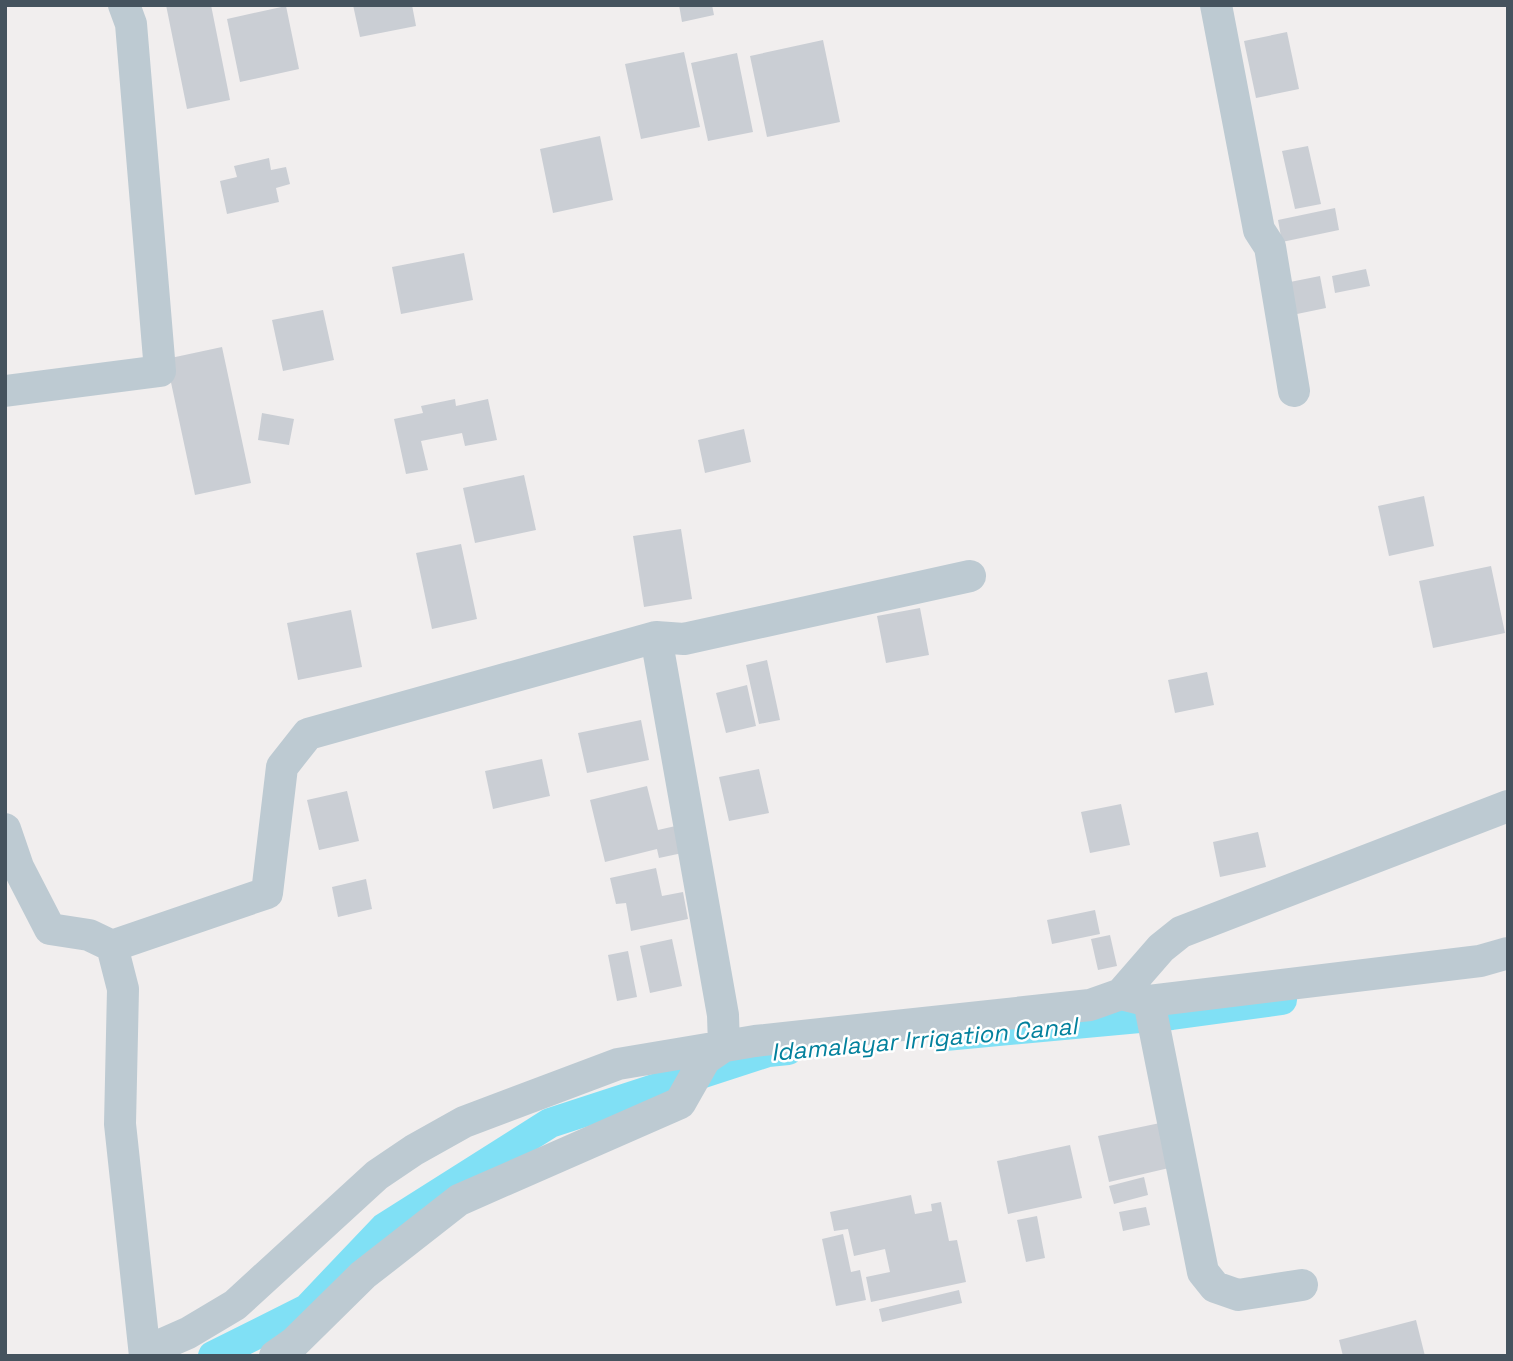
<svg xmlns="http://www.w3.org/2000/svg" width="1513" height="1361" font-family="'Space Grotesk',sans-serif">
<rect width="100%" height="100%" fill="#f1eeee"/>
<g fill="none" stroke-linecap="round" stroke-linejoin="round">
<!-- canal -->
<path stroke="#80e0f5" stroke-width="30" d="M945,1036l227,-21 110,-15
M213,1356l94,-47 77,-81 166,-105 218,-71 20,-2"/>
</g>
<!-- building -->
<path fill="#caced4" d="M166,5h45l19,95 -43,9z
M353,5h59l4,21 -56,11z
M679,5h33l2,10 -32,7z
M286,6l13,63 -59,13 -13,-63z
M1287,32l12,57 -43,9 -12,-57z
M823,40l17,82 -73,15 -17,-81z
M684,52l16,75 -59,12 -16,-75z
M737,53l16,79 -45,9 -17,-78z
M600,136l13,64 -60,13 -13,-64z
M1308,146l13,58 -26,5 -13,-58z
M269,158l2,12 15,-3 4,17 -14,4 3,14 -52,12 -7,-33 17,-4 -3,-11z
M1335,208l4,22 -57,12 -4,-22z
M464,253l9,47 -72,14 -9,-47z
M1366,269l4,17 -35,7 -3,-17z
M1320,276l6,32 -29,6 -7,-32z
M323,310l11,50 -51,11 -11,-51z
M222,347l29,136 -56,12 -29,-136z
M455,399l1,7 32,-7 9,41 -32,6 -3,-13 -41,8 7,29 -22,4 -12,-55 29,-6 -2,-7z
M262,413l32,6 -5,26 -31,-5z
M744,429l7,33 -46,11 -7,-33z
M524,475l12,55 -61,13 -12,-55z
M1424,496l10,50 -45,10 -11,-50z
M681,529l11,70 -48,8 -11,-71z
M461,544l16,75 -45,10 -16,-76z
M1491,566l14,67 -72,15 -14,-67z
M920,608l9,47 -43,8 -9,-47z
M351,610l11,57 -64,13 -11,-57z
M767,660l13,60 -21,4 -13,-59z
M1207,672l7,33 -39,8 -7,-33z
M747,685l9,41 -30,7 -10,-40z
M641,720l8,40 -62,13 -9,-40z
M542,759l8,37 -57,13 -8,-38z
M759,769l10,44 -40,8 -10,-44z
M647,786l11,44 22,-5 7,27 -28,6 -2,-9 -52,13 -15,-62z
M347,791l12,50 -40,9 -12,-50z
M1121,804l9,41 -40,8 -9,-41z
M1258,832l8,35 -46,10 -7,-35z
M656,868l6,28 21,-4 5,27 -57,12 -5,-28 -10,1 -6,-26z
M366,879l6,30 -34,8 -6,-30z
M1095,910l5,24 -48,10 -5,-24z
M1110,935l7,31 -19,4 -7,-31z
M672,939l10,47 -32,7 -10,-47z
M628,951l9,46 -20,4 -9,-46z
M1160,1123l9,45 -60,14 -11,-46z
M1070,1145l12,53 -74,16 -11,-53z
M1144,1177l4,18 -34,9 -5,-18z
M911,1195l4,19 17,-3 -1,-7 10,-2 8,39 8,-1 9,42 -95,20 -5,-25 24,-5 -5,-23 -31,7 -6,-27 -14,2 -4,-19z
M1146,1207l4,18 -27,6 -4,-19z
M1037,1216l8,42 -19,4 -9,-42z
M843,1234l8,38 9,-2 6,30 -30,6 -14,-67z
M959,1290l3,13 -80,19 -3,-13z
M1416,1320l9,36h-82l-4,-16z"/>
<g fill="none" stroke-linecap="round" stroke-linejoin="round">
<!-- minor -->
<path stroke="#bdcad2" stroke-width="32" d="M1216,5l43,225 11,17 24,144
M5,391l155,-20 -29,-347 -7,-19
M5,829l13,38 32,62 39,6 23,11 11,43 -3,135 25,232
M112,946l155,-53 15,-126 26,-33 348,-97 28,2 286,-63
M1121,994l40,-46 20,-16 327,-126
M1149,1001l54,271 12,15 23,8 64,-10
M145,1352l43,-19 47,-28 142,-130 37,-25 50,-28 154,-58 137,-23 335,-36 31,-11 28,7 331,-40 28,-8
M275,1356l20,-14 68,-67 96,-75 221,-97 25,-44 19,-13 -1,-31 -67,-378"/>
</g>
<g text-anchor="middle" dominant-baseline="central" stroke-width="5" stroke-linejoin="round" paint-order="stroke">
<!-- water labels -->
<g font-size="24" font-style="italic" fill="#03819d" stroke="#fff">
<text transform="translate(924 1039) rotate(-5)">Idamalayar Irrigation Canal</text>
</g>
</g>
<!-- border -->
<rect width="1513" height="1361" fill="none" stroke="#45535e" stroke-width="14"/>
</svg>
